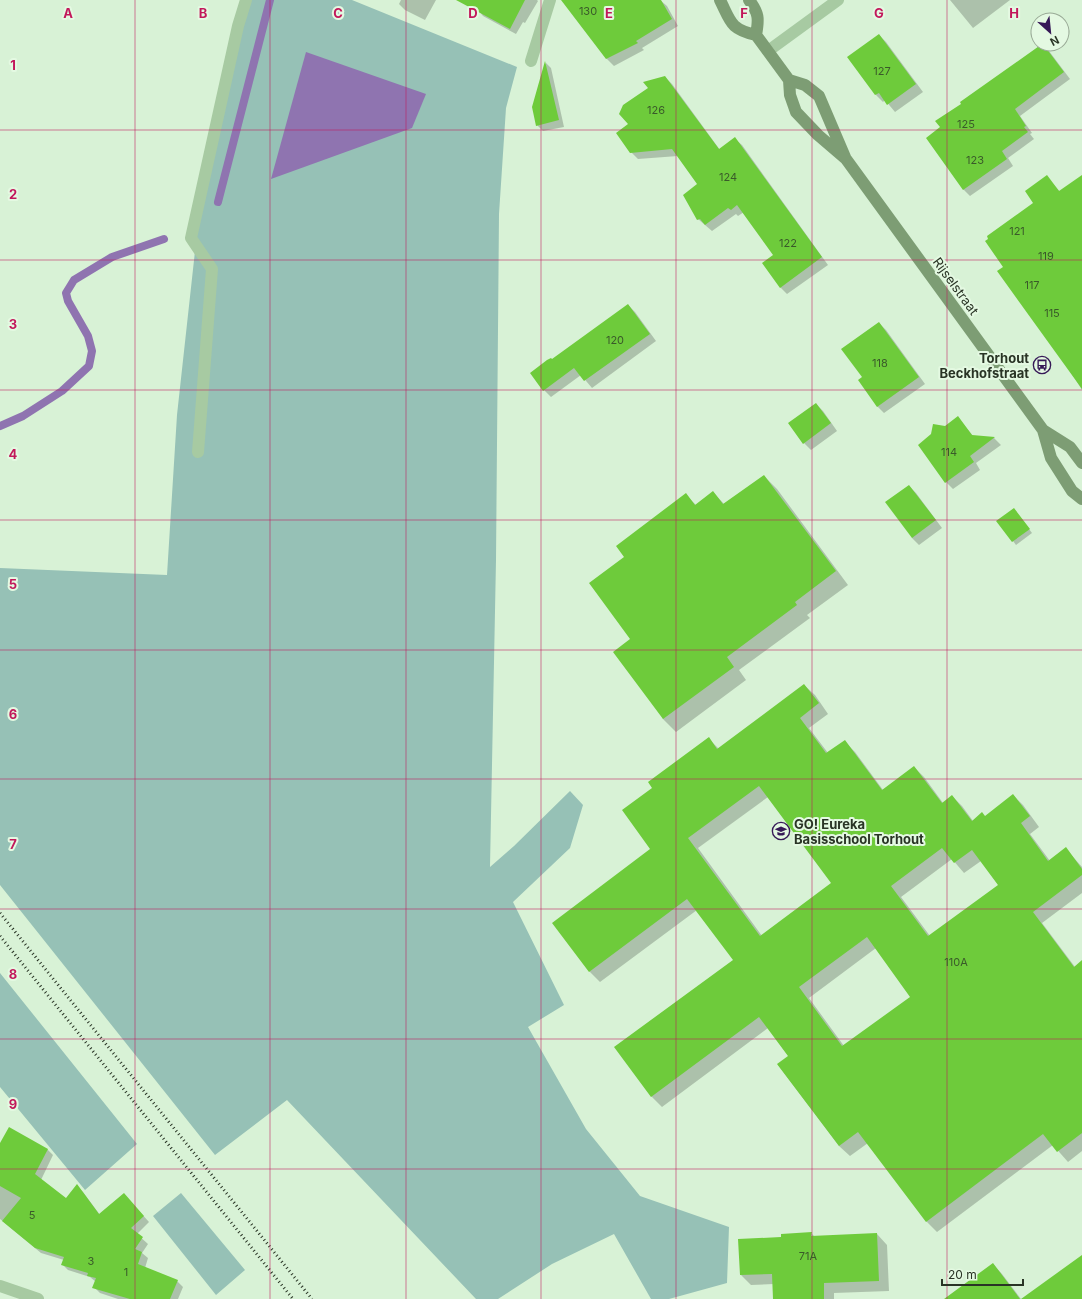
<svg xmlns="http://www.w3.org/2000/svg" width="1082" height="1299" font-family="Inter,sans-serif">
<rect width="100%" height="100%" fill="#d8f2d6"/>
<!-- green -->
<path fill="#96c1b6" d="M249,0h103l165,67 -11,41 -7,106 -3,346 -6,307 24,-21 56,-55 13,14 -13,43 -57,54 51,103 -36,22 58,102 54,67 89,31 -2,56 -58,16h-18l-37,-65 -62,30 -54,35h-22l-189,-199 -72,55 -215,-270v-317l167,7 10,-160 20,-182z
M0,973l137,171 -52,46 -85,-103z
M181,1193l64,77 -29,25 -63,-79z"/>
<!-- water -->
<path fill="#8f74b0" d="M306,52l120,42 -14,34 -141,51z"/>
<!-- shadow -->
<path fill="#0003" fill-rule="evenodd" d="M401,0h35l-11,20 -20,-10 -6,-6z
M470,0h67l1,1 -13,22 -2,-1 -7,12 -33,-18z
M563,0h97l7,6 11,20 -36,22 2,2 -30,16 -7,-7z
M950,0h60l-37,28z
M879,35l7,7 37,50 -28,20 -10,-12 -2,2 -7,-7 -27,-38z
M1043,45l6,6 21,28 -50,37 12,17 -2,1 4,5 -26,19 5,8 -43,30 -6,-6 -37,-52 15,-10 21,-24z
M546,63l5,5 13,59 -21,4 -6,-6 -4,-18z
M665,77l7,7 48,66 15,-11 7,6 86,120 -41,29 -6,-6 -18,-25 11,-8 -30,-43 -6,4 -2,-2 -24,17 -14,-12v-35l-20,-28 -40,3 -7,-7 -2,-27z
M1047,177l35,40v173l-77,-123z
M628,305l7,7 21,29 -64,47 -11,-13 -30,22 -7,-7 8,-30z
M879,323l7,7 39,54 -41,29 -7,-7 -14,-29z
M816,404l7,7 14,20 -26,19 -7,-7z
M958,418l16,19 20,1 7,7 -25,18 4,7 -27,19 -7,-7 -1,-55z
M764,476l13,13 71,96 -41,30 3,3 -71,52 7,10 -70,52 -13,-13 -32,-80 -6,-81 61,-63 10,10 17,-13 11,12z
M909,486l7,7 26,35 -23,17 -7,-7z
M1017,513l15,20 -16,12 -18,-24z
M804,685l11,10 13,19 -19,14 19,25 17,-11 10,10 28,38 31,-23 10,10 19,26 9,-7 10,10 11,15 12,-4 28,-22 10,10 16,22 -9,7 20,27 16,-12 16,18v26l-40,30 33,44 7,4v180l-14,11 -15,-17 -116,87 -10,-10 -59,-79 -18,13 -11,-10 -61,-81 11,-8 -21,-29 -106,79 -10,-10 -37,-50 119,-87 -37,-50 -97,72 -10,-10 -36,-49 98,-74 1,-61 55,-50 11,11zM768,797l65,87 -71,52 -64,-88zM952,859l12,14 17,-12 18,25 -69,50 -29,-39zM876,948l35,49 -67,49 -35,-48z
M0,1146l47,3 6,6 -12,25 25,20 11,-14 6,6 17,23 30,-14 19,21 -12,12 11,10 -6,9 6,5 -3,10 32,13 6,6 -5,12h-60l-18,-6 -6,-6 2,-5 -6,-5 -22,-7 -6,-6 2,-4 -23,-7 -41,-34z
M811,1233l4,4 62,-3 10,11 2,46 -55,2v6h-60v-15l-23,1 -10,-10 41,-37z
M993,1264l9,10 19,25h-75z"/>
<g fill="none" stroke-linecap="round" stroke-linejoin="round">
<!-- stream -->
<path stroke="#8f74b0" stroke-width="8" d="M218,202l52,-202
M0,426l23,-10 39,-25 27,-25 3,-15 -4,-15 -20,-35 -2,-8 8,-13 38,-23 52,-18"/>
</g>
<!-- building -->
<path fill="#6ecb3b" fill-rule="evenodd" d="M456,0h69l-15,29z
M561,0h100l11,19 -36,22 2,2 -32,16z
M879,34l37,50 -29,21 -8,-12 -4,2 -28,-38z
M1042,44h1l21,28 -49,37 11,17 -2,1 4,5 -26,19 5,8 -44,31 -37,-52 14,-11 -5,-6 26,-17 -1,-2z
M545,61l14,59 -23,6 -4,-19z
M665,76l54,73 16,-12 87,120 -42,31 -18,-25 11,-8 -36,-50 -6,5 -3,-2 -23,17 -5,-6 -3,1 -14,-25 14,-11 -25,-35 -42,4 -14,-20 12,-9 -9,-10 4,-9 25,-17 -5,-6z
M1047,175l12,16 23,-16v214l-85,-118 6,-4 -18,-26 3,-2 -1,-3 46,-33 -8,-12z
M628,304l22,30 -66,47 -10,-13 -31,23 -13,-18 17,-13 4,-2 1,1z
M879,322l40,55 -42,30 -19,-27 4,-3 -21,-28z
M816,403l15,20 -28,21 -15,-21z
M958,416l14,19 23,2 -25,19 4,6 -29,21 -27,-38 13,-11 2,-10 12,2z
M764,475l72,96 -41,31 2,3 -70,52 7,10 -71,52 -50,-67 17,-13 -41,-56 35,-26 -8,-11 70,-53 9,12 18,-14 10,13z
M909,485l27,35 -24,18 -27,-36z
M1014,508l16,21 -18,13 -16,-21z
M804,684l15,19 -19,15 26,35 19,-13 37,50 32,-24 28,37 10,-8 20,26 10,-9 3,4 28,-22 17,22 -9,7 27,38 18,-14 16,22v6l-49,37 41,55 8,-7v173l-25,19 -14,-18 -117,88 -68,-90 -19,14 -62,-82 11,-8 -29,-39 -108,80 -37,-50 119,-87 -46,-61 -98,73 -37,-49 98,-74 -28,-39 30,-22 -4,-6 61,-45 8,12zM759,786l72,97 -71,53 -72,-98zM942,848l12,15 18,-13 26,35 -70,51 -37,-50zM867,937l43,60 -68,49 -43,-59z
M9,1127l39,22 -13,25 31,24 11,-14 22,30 25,-21 20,23 -13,12 12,9 -8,12 7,3 -4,12 40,16 -8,19h-40l-38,-11 4,-10 -9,-2 1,-3 -27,-8 3,-8 -29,-9 -33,-27 19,-23 -21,-12v-43z
M812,1232l-1,4 66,-3 2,48 -55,2v16h-51l-1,-25 -32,1 -2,-36 43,-2v-3z
M1082,1255v44h-61z
M993,1263l27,36h-76z"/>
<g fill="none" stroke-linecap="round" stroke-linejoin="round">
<!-- lane -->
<path stroke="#a7caa2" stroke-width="12" d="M198,452l14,-183 -21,-31 47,-212 8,-26"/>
<!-- street -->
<path stroke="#a7caa2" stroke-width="12" d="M768,51l70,-51
M531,61l19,-61
M0,1286l38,13"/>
<!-- secondary -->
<path stroke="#7d9d74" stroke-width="12" d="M720,0c11,22 10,29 36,35l33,45 1,15 6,17 22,23 28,24 197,271 8,28 21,33 10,8
M749,0c10,13 10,19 7,35
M789,80l16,5 14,11 26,61
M1043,430l27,17 12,16"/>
<!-- rail -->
<path stroke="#293425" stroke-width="3" stroke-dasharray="1 3" stroke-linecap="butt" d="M0,913l312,386
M0,936l293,363"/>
</g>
<!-- grid -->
<path fill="none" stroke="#c2185b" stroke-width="1" stroke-opacity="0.55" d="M135,0v1299M270,0v1299M406,0v1299M541,0v1299M676,0v1299M812,0v1299M947,0v1299M0,130h1082M0,260h1082M0,390h1082M0,520h1082M0,650h1082M0,779h1082M0,909h1082M0,1039h1082M0,1169h1082"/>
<!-- icons -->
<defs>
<symbol id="bus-ring" viewBox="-11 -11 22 22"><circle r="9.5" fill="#e4f9e2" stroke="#361957" stroke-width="1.5"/><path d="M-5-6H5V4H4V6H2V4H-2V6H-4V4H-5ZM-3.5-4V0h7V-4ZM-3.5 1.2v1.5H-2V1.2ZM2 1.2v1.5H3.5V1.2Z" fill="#361957"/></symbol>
<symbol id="school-ring" viewBox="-11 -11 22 22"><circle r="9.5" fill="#e4f9e2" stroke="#361957" stroke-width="1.5"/><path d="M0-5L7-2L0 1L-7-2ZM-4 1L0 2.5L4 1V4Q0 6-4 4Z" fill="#361957"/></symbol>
</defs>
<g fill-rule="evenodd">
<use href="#bus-ring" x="1032" y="355" width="20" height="20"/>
<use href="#school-ring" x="771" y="821" width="20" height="20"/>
</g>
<g text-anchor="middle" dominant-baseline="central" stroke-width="4" stroke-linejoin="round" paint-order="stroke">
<!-- number labels -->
<g font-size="11" fill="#3a5a2a">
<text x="588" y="11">130</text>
<text x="882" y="71">127</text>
<text x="656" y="110">126</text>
<text x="966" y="124">125</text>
<text x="975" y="160">123</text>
<text x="728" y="177">124</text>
<text x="1017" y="231">121</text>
<text x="788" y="243">122</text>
<text x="1046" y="256">119</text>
<text x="1032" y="285">117</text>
<text x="1052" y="313">115</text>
<text x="615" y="340">120</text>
<text x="880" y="363">118</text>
<text x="949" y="452">114</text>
<text x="956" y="962">110A</text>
<text x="32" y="1215">5</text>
<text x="808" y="1256">71A</text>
<text x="91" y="1261">3</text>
<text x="126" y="1272">1</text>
</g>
<!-- street labels -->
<g font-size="13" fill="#293425" stroke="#e4f9e2">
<text transform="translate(956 286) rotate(54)">Rijselstraat</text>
</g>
<!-- poi labels -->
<g font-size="13" font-weight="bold" fill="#293425" stroke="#e4f9e2" text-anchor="end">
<text x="1029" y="358">Torhout<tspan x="1029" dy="15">Beckhofstraat</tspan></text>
<text x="794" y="824" text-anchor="start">GO! Eureka<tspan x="794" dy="15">Basisschool Torhout</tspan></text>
</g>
</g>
<g font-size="13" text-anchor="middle" font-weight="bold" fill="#c2185b" stroke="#e4f9e2" stroke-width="4" stroke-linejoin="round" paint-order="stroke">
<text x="68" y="18">A</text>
<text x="203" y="18">B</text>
<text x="338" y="18">C</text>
<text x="473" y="18">D</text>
<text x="609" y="18">E</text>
<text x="744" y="18">F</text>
<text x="879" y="18">G</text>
<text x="1014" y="18">H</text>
<text x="13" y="70">1</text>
<text x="13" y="199">2</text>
<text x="13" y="329">3</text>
<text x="13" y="459">4</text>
<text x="13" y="589">5</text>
<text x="13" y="719">6</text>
<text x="13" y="849">7</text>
<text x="13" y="979">8</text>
<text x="13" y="1109">9</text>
</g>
<!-- north arrow -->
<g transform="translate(1050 32) rotate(153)"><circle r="19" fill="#e4f9e2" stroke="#99aa96"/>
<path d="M0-3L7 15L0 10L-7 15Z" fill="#361957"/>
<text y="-6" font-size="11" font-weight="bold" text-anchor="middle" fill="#293425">N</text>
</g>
<!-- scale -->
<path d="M942 1279v6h81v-6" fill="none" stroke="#293425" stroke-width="2"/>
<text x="948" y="1279" font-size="12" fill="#293425" stroke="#e4f9e2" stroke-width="3" paint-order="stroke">20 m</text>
</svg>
